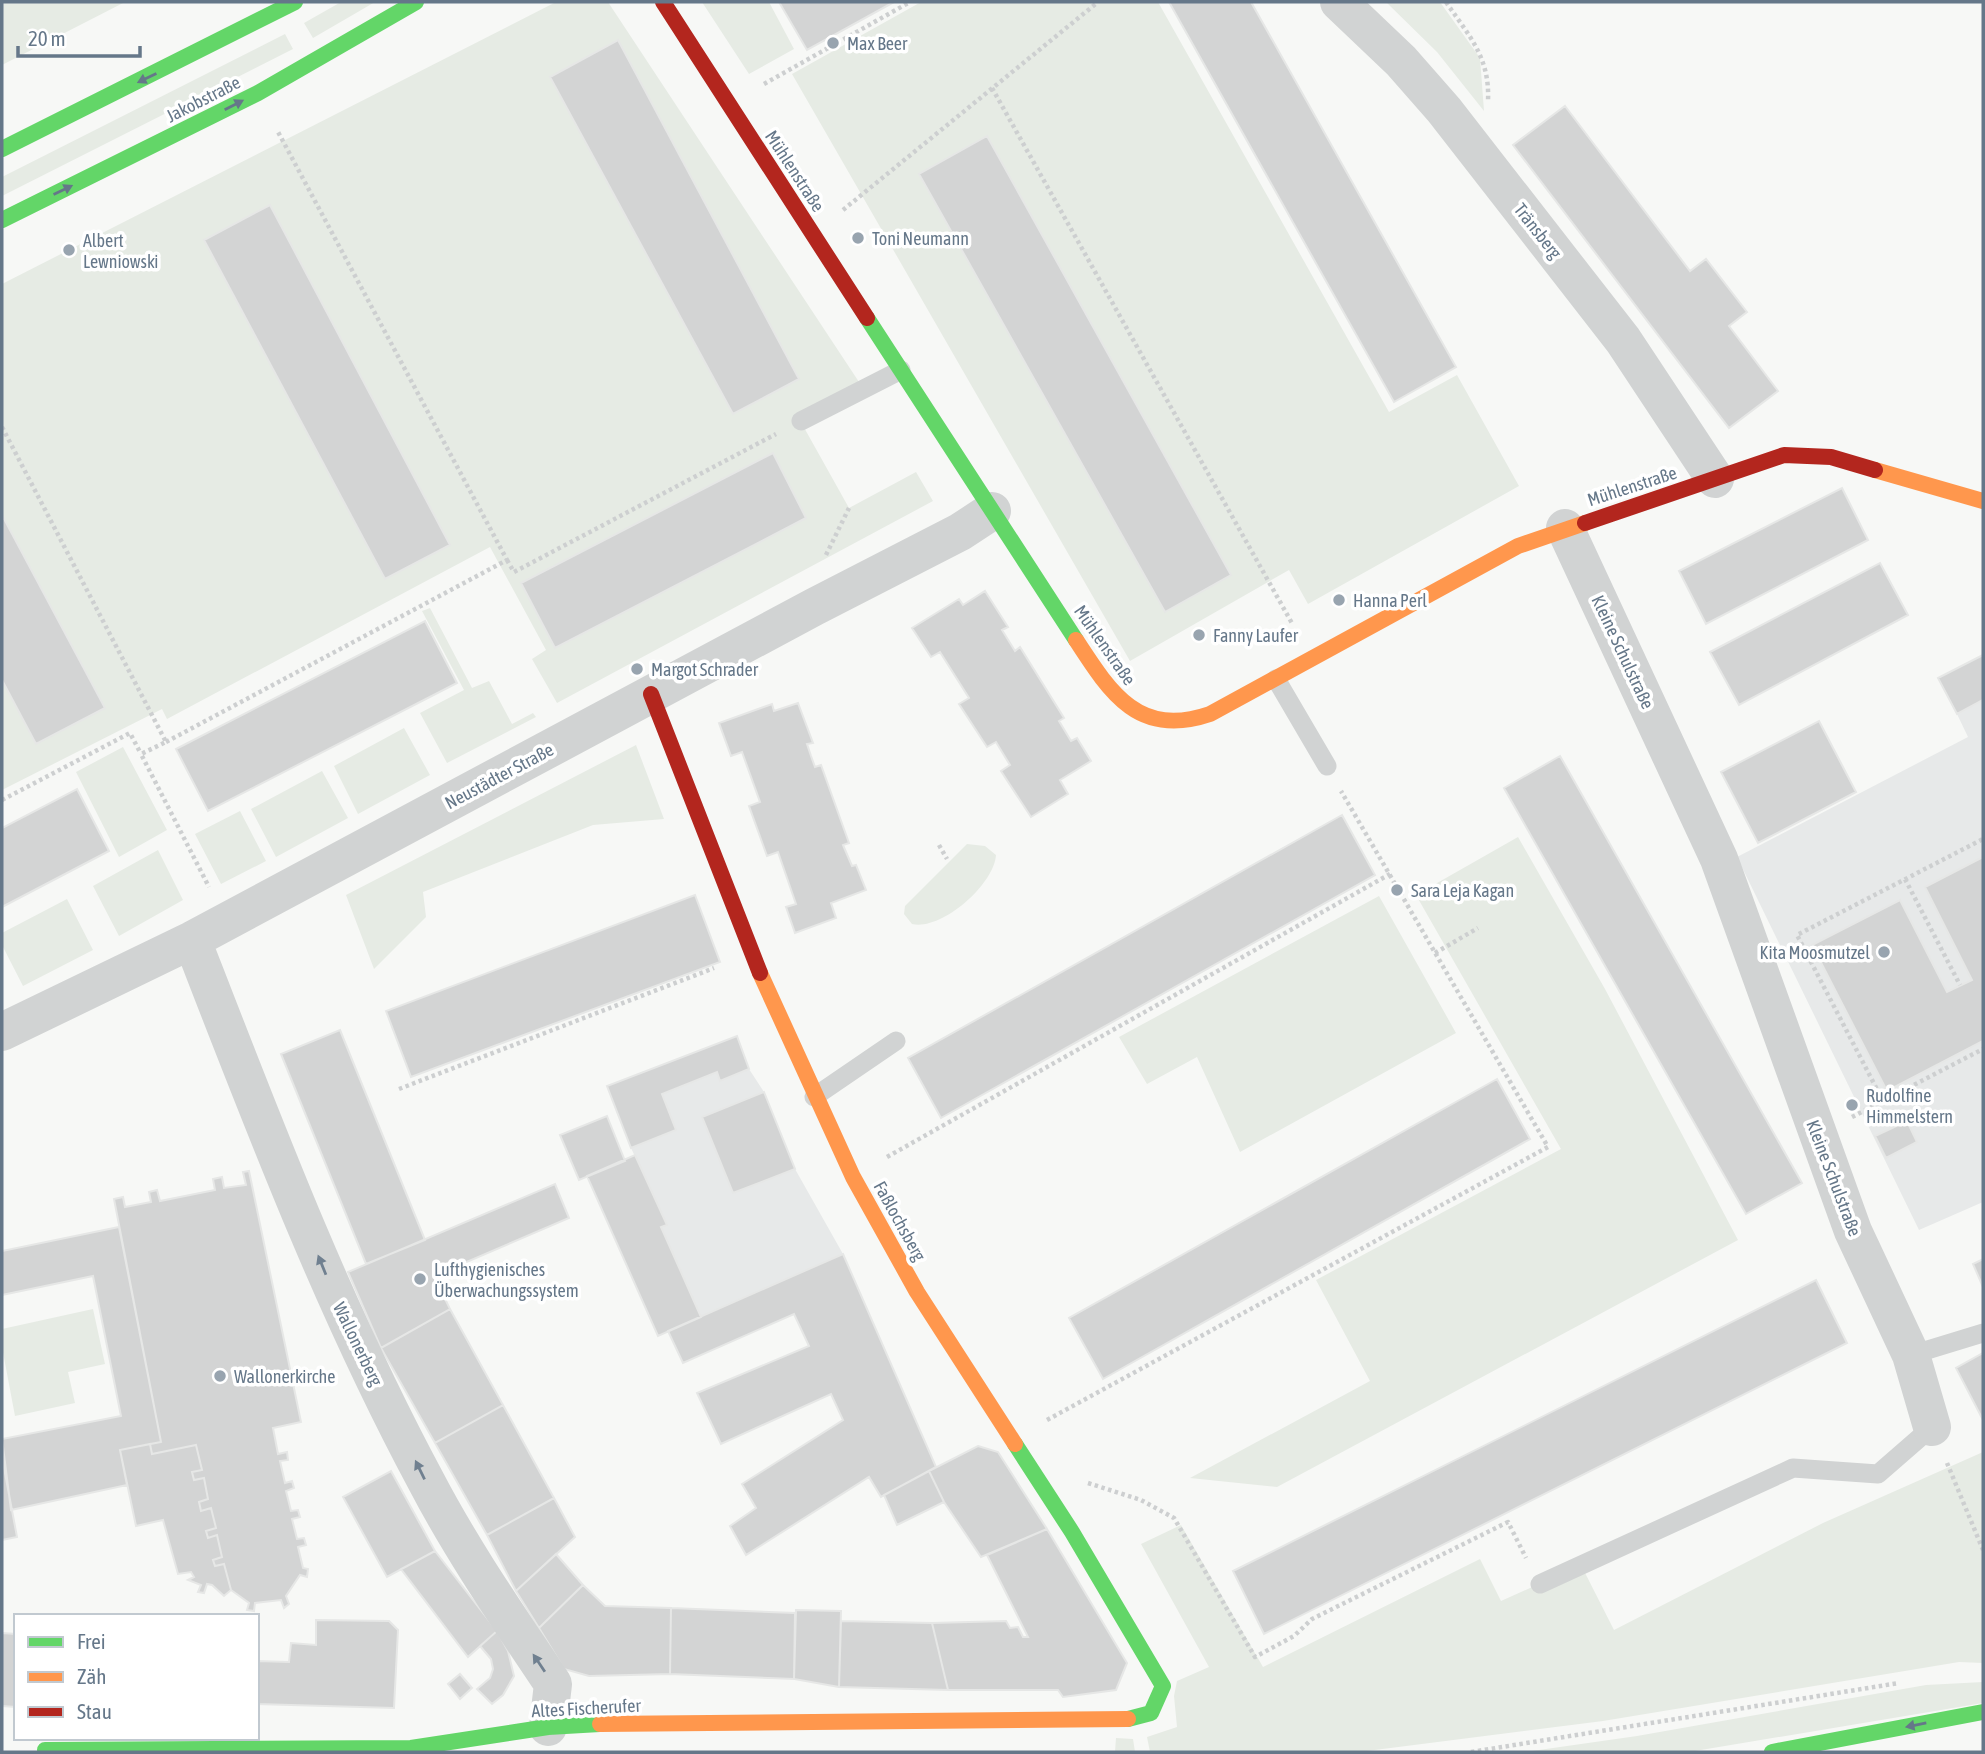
<svg xmlns="http://www.w3.org/2000/svg" width="1985" height="1754" font-family="'Asap Condensed',sans-serif">
<rect width="100%" height="100%" fill="#f7f8f6"/>
<!-- built -->
<path fill="#e7e9e9" d="M1983,700v502l-64,28 -182,-373 231,-120 -11,-23z
M749,1069l15,23 -62,25 31,76 62,-24 48,85 -142,63 -40,-90 6,-3 -36,-76 45,-18 -14,-36 55,-22 3,9z"/>
<!-- green -->
<path fill="#e6ebe4" fill-rule="evenodd" d="M2,2h123l-123,63z
M341,2h34l-62,36 -9,-15z
M556,2h52l251,380 -62,33 52,93 67,-36 17,29 -376,202 -25,-44 14,-9 -56,-103 -323,172 -5,-10 -160,81v-110l34,64 69,-36 -103,-193v-231zM618,40l181,338 -66,36 -183,-337zM270,205l180,340 -65,34 -181,-339z
M702,2h67l25,47 -45,25z
M921,2h237l231,410 68,-37 62,111 -211,118 -19,-34 -159,91 -338,-587zM987,136l147,268 31,208 -246,-437z
M1386,2h54l40,56 4,53 -47,-59z
M285,34l8,15 -291,147v-19z
M430,608l42,80 17,-7 23,43 21,-11 3,4 -89,46 -27,-50 44,-23 -42,-79z
M404,728l26,47 -72,39 -24,-48z
M636,745l28,74 -71,6 -170,67 3,25 -52,52 -28,-74z
M123,747l44,83 -48,27 -43,-85z
M322,771l26,47 -72,39 -25,-48z
M240,811l26,50 -45,23 -26,-50z
M1518,837l87,152 133,251 -461,247 -87,-9 180,-97 -54,-101 245,-131 -145,-254z
M967,844l18,2 11,9c-2,30 -55,76 -84,69l-8,-10 1,-8z
M158,850l25,50 -64,36 -26,-50z
M1379,896l77,137 -216,119 -43,-95 -50,27 -28,-47z
M67,899l26,51 -70,36 -21,-41v-12z
M93,1309l12,55 -37,8 7,31 -60,13 -13,-69v-18z
M1983,1452v211l-24,-1 -356,59 -244,31h-209l-3,-15 30,-10 -3,-31 3,-15 32,-14 -68,-123 40,-19 82,142 217,-108 21,42 80,-36 33,65 209,-107z
M1983,1682v21l-294,49h-164l112,-16 289,-51z
M1116,1738l17,1 2,13h-20z"/>
<!-- building -->
<path fill="#d3d4d4" stroke="#e6e7e6" stroke-width="2" d="M779,2h115l-87,48z
M1169,2h82l205,365 -62,35z
M618,40l181,339 -66,35 -183,-337z
M1565,106l125,165 16,-12 41,53 -18,14 49,65 -49,37 -216,-283z
M987,136l244,439 -66,37 -246,-438z
M270,205l180,340 -65,34 -181,-339z
M773,453l33,65 -251,130 -34,-65z
M1842,488l26,52 -162,84 -27,-53z
M2,515l103,193 -69,36 -34,-64z
M1880,563l28,52 -169,90 -29,-53z
M985,591l23,36 -6,3 13,21 5,-4 44,71 -5,3 12,20 6,-3 14,23 -31,19 8,14 -37,23 -30,-46 9,-6 -14,-23 -9,5 -28,-43 10,-6 -29,-46 -9,5 -19,-29 47,-29 4,6z
M425,621l32,62 -249,128 -32,-62z
M1983,655v45l-26,14 -19,-36z
M798,703l15,40 -6,1 4,12 4,11 6,-2 28,78 -6,2 9,21 4,-1 10,25 -35,13 5,15 -41,15 -9,-26 10,-3 -18,-52 -11,4 -18,-50 11,-4 -18,-50 -11,4 -12,-33 53,-19 2,7z
M1819,721l37,71 -98,51 -37,-71z
M1560,756l242,427 -56,31 -242,-426z
M77,789l32,62 -107,56v-79z
M1342,815l33,60 -434,243 -33,-60z
M1983,857v184l-96,50 -75,-146 88,-45 47,92 25,-12 -47,-93z
M695,895l25,67 -309,115 -25,-66z
M340,1030l85,210 -59,24 -85,-210z
M737,1036l12,33 -29,12 -3,-9 -55,22 14,36 -45,18 -24,-62z
M1497,1079l33,60 -427,240 -34,-61z
M764,1092l31,77 -62,24 -31,-76z
M607,1116l18,45 -46,19 -19,-45z
M1907,1121l10,21 -31,16 -11,-22z
M635,1155l32,70 -6,2 40,90 -43,19 -71,-160z
M249,1171l52,251 -28,6 5,26 9,-2 1,8 -8,1 5,22 7,-2 2,7 -8,3 5,20 7,-1 2,7 -8,2 5,20 7,-1 2,7 -8,2 5,21 5,1 -1,8 -7,-2 -14,21 3,8 -5,4 -3,-8 -26,3 -1,8 -7,-1 2,-7 -18,-13 -7,-26 -9,2 -2,-6 9,-3 -5,-22 -9,3 -2,-7 10,-3 -5,-20 -10,3 -2,-9 9,-3 -4,-21 -10,2 -2,-8 10,-2 -6,-25 -44,9 -2,-10 11,-2 -47,-243 9,-2 2,10 26,-5 -2,-10 8,-2 3,11 55,-11 -2,-11 9,-2 2,11 22,-3 -3,-13z
M555,1184l14,34 -135,58 16,33 -69,39 -33,-76z
M119,1227l42,215 -41,8 7,35 -116,25 -9,-71 119,-23 -28,-140 -91,19v-44z
M843,1254l93,213 -55,30 -12,-20 -123,78 -16,-29 26,-18 -14,-24 101,-64 -12,-26 -110,50 -24,-51 112,-47 -15,-32 -111,49 -15,-32z
M1983,1259v28l-10,-23z
M1816,1280l31,63 -583,291 -31,-63z
M450,1309l53,96 -68,38 -54,-95z
M1983,1353v67l-27,-52z
M503,1405l51,93 -67,37 -52,-92z
M150,1444l2,10 44,-9 6,25 -10,2 2,8 10,-2 4,21 -9,3 2,9 10,-3 5,20 -10,3 2,7 9,-3 5,22 -9,3 2,6 9,-2 7,26 -7,6 -12,-11 -5,-1 -3,9 -6,-1 3,-7 -13,-5 6,-3 -3,-5 -13,2 -15,-54 -27,6 -16,-76z
M978,1446l20,6 49,77 -66,28 -37,-55 -15,-31z
M2,1457l15,80 -15,3z
M391,1471l44,80 -48,26 -44,-80z
M929,1471l15,31 -47,23 -13,-30z
M554,1498l21,39 -59,54 -29,-56z
M1047,1529l80,134 -11,27 -53,7 -5,-7h-110l-16,-67 74,-2 4,7 8,-1 5,10h5l-41,-82z
M435,1551l62,80 -29,26 -67,-88z
M556,1554l27,31 -44,43 -23,-37z
M583,1585l22,21 66,2 -1,66 -81,2 -25,-7 -25,-41z
M671,1608l124,5 -1,66 -124,-5z
M796,1610l45,1 -2,76 -45,-8z
M316,1620l73,1 9,9 -4,78 -137,-4v-43l32,1 2,-19 25,2z
M841,1621l91,2 16,67 -109,-3z
M497,1631l11,20 6,25 -11,19 -11,9 -15,-15 13,-11 3,-9 -2,-10 -11,-13z
M2,1633l14,1v73l-14,-1z
M460,1674l12,14 -12,11 -12,-15z"/>
<g fill="none" stroke-linecap="round" stroke-linejoin="round">
<!-- path -->
<path stroke="#cdcfd0" stroke-width="4.5" stroke-dasharray="3.5 3.5" stroke-linecap="butt" d="M1446,2c23,34 44,55 42,99
M764,84l146,-82
M992,88l301,537
M843,210l255,-208
M2,427l164,315 -25,12 68,133
M826,555l23,-47
M507,560l7,12 262,-138
M166,742l341,-182 -230,-430
M2,800l128,-67 11,21
M939,845l8,14
M1905,879l55,106
M1435,953l43,-25
M399,1089l315,-121
M1883,1101l-86,-166 186,-96
M1852,1117l131,-68
M887,1157l503,-283
M1047,1420l501,-273 -207,-356
M1947,1463l36,87
M1088,1483l53,17 33,18 81,139 39,-21 18,-17 196,-97 18,36
M1471,1752l428,-69"/>
<!-- lane -->
<path stroke="#d1d3d3" stroke-width="19" d="M801,421l100,-51
M1276,679l51,87
M814,1097l82,-56
M1911,1355l72,-22
M1540,1584l253,-116 85,6 54,-47"/>
<!-- street -->
<path stroke="#d1d3d3" stroke-width="38" d="M1339,2l62,59 43,49 179,230 92,139
M1565,528l154,331 134,372 58,124 21,72
M192,940c71,183 141,368 234,541 37,71 83,137 127,203l-5,43
M2,1032l190,-92 622,-333 146,-75 32,-21"/>
<!-- fast -->
<path stroke="#63d668" stroke-width="16" d="M2,149l293,-147
M2,220l256,-127 158,-91
M867,318l209,322
M1015,1444l57,88 91,154 -12,27 -23,6
M45,1750l366,-2 137,-21 52,-3
M1772,1752l211,-40"/>
<!-- slow -->
<path stroke="#ff974d" stroke-width="16" d="M1875,470l108,31
M1076,640c35,54 63,98 134,74l308,-168 67,-23
M760,973l93,204 64,115 98,152
M600,1724l528,-5"/>
<!-- jam -->
<path stroke="#b3261e" stroke-width="16" d="M663,2l204,316
M1585,523l199,-68 47,2 44,13
M651,694l109,279"/>
</g>
<!-- one-way arrows -->
<defs><path id="oneway-solid" d="M-6-.8H1V-3.2L6.5 0L1 3.2V.8H-6Z" transform="scale(1.75)"/></defs>
<g fill="#657789">
<use href="#oneway-solid" transform="translate(147 78) rotate(154)"/>
<use href="#oneway-solid" transform="translate(234 105) rotate(-27)"/>
<use href="#oneway-solid" transform="translate(63 190) rotate(-26)"/>
<use href="#oneway-solid" transform="translate(1916 1725) rotate(169)"/>
</g>
<g fill="#708090">
<use href="#oneway-solid" transform="translate(322 1265) rotate(-112)"/>
<use href="#oneway-solid" transform="translate(420 1470) rotate(-116)"/>
<use href="#oneway-solid" transform="translate(539 1663) rotate(-124)"/>
</g>
<!-- markers -->
<g fill="#98a4af" stroke="#fff" stroke-width="2.5">
<circle cx="833" cy="43" r="7"/>
<circle cx="858" cy="238" r="7"/>
<circle cx="69" cy="250" r="7"/>
<circle cx="1339" cy="600" r="7"/>
<circle cx="1199" cy="635" r="7"/>
<circle cx="637" cy="669" r="7"/>
<circle cx="1397" cy="890" r="7"/>
<circle cx="1884" cy="952" r="7"/>
<circle cx="1852" cy="1105" r="7"/>
<circle cx="420" cy="1279" r="7"/>
<circle cx="220" cy="1376" r="7"/>
</g>
<g text-anchor="middle" dominant-baseline="central" stroke-width="7" stroke-linejoin="round" paint-order="stroke">
<!-- poi labels -->
<g font-size="18" fill="#657789" stroke="#fff" text-anchor="start">
<text x="847" y="43">Max Beer</text>
<text x="872" y="238">Toni Neumann</text>
<text x="83" y="240">Albert<tspan x="83" dy="21">Lewniowski</tspan></text>
<text x="1353" y="600">Hanna Perl</text>
<text x="1213" y="635">Fanny Laufer</text>
<text x="651" y="669">Margot Schrader</text>
<text x="1411" y="890">Sara Leja Kagan</text>
<text x="1870" y="952" text-anchor="end">Kita Moosmutzel</text>
<text x="1866" y="1095">Rudolfine<tspan x="1866" dy="21">Himmelstern</tspan></text>
<text x="434" y="1269">Lufthygienisches<tspan x="434" dy="21">Überwachungssystem</tspan></text>
<text x="234" y="1376">Wallonerkirche</text>
</g>
<!-- street labels -->
<g font-size="18" fill="#657789" stroke="#fff">
<text transform="translate(203 99) rotate(-27)">Jakobstraße</text>
<text transform="translate(795 171) rotate(57)">Mühlenstraße</text>
<text transform="translate(1538 231) rotate(52)">Tränsberg</text>
<text transform="translate(1632 486) rotate(-18)">Mühlenstraße</text>
<text transform="translate(1105 645) rotate(55)">Mühlenstraße</text>
<text transform="translate(1623 652) rotate(65)">Kleine Schulstraße</text>
<text transform="translate(499 776) rotate(-28)">Neustädter Straße</text>
<text transform="translate(1834 1178) rotate(69)">Kleine Schulstraße</text>
<text transform="translate(900 1221) rotate(61)">Faßlochsberg</text>
<text transform="translate(358 1344) rotate(64)">Wallonerberg</text>
<text transform="translate(586 1708) rotate(-3)">Altes Fischerufer</text>
</g>
</g>
<!-- border -->
<rect width="1985" height="1754" fill="none" stroke="#657789" stroke-width="7"/>
<!-- legend -->
<rect x="14" y="1614" width="245" height="126" fill="#ffffff" stroke="#c1c9d0" stroke-width="2"/>
<rect x="28" y="1637" width="35" height="10" fill="#63d668" stroke="#c1c9d0" stroke-width="2"/>
<text x="77" y="1649" font-size="21" fill="#657789">Frei</text>
<rect x="28" y="1672" width="35" height="10" fill="#ff974d" stroke="#c1c9d0" stroke-width="2"/>
<text x="77" y="1684" font-size="21" fill="#657789">Zäh</text>
<rect x="28" y="1707" width="35" height="10" fill="#b3261e" stroke="#c1c9d0" stroke-width="2"/>
<text x="77" y="1719" font-size="21" fill="#657789">Stau</text>
<!-- scale -->
<path d="M18 46v10h122v-10" fill="none" stroke="#657789" stroke-width="3.5"/>
<text x="28" y="46" font-size="21" fill="#657789" stroke="#ffffff" stroke-width="5" paint-order="stroke">20 m</text>
</svg>
